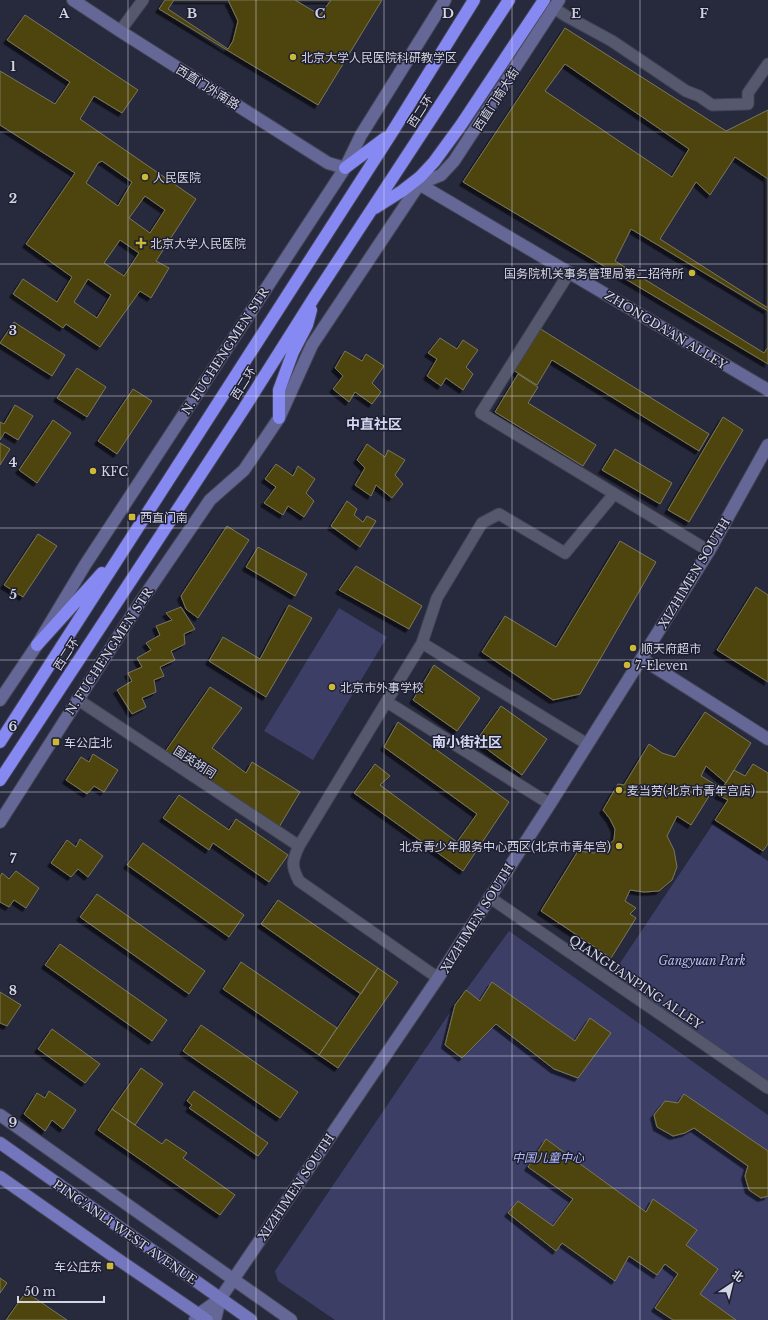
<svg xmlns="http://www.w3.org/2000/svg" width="768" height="1320" font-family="'Libre Baskerville','Noto Sans SC',serif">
<defs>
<filter id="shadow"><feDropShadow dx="-3.5" dy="3.5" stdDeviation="0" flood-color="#0009"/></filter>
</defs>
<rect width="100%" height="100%" fill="#27293c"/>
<!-- green -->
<path fill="#3c3e66" d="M339,608l48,29 -74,123 -49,-29z
M713,824l55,37v224l-158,-107z
M509,931l259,184v205h-433l-57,-39 -3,-10 180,-266z"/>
<!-- building -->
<path fill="#4e4509" stroke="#79765e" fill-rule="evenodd" filter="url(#shadow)" d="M165,0h217l-64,105 -159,-96z
M174,0h54l10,21 -5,20 -5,8 -60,-40z
M295,0h36l-11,15z
M25,15l113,75 -16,23 -28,-17 -14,23 116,80 -40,62 13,7 -18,30 -11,-7 -40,56 -34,-23 -3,4 -50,-34 10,-15 34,23 15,-25 -46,-33 49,-71 -75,-48v-54l55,33 15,-22 -63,-42zM102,161l30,21 -14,24 -32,-23 12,-20zM145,196l20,14 -15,23 -21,-15zM120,240l19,13 -15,23 -20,-13zM88,279l23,16 -14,23 -23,-16z
M565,28l161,103 42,-21v254l-305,-182z
M565,64l124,85 -17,28 -127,-86z
M735,157l33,22v129l-108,-69 36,-57 14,13z
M631,229l137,82v36l-4,6 -149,-92z
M14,322l51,33 -13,21 -52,-33z
M539,328l170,106 -10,17 -147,-91 -15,25 -24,-15z
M440,338l17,11 6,-9 15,10 -12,17 7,7 -10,16 -17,-12 -5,8 -14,-10 10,-17 -9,-6z
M345,351l17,10 4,-7 18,12 -12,17 9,9 -9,12 -17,-12 -6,10 -16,-13 10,-13 -8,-8z
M77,368l29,19 -19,30 -30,-19z
M518,374l20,13 -10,16 68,42 -13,21 -88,-54z
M133,389l19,12 -35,53 -19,-13z
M15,405l18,11 -15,24 -13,-8 -5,8v-18l4,2z
M723,417l20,13 -54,92 -21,-12z
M53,420l18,13 -34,50 -18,-13z
M0,443l10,6 -10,16z
M367,444l18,13 3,-7 17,10 -10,15 8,9 -11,14 -16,-13 -5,11 -16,-11 10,-17 -8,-8z
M615,449l57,34 -12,21 -58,-34z
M276,464l17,12 5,-10 17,13 -9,14 8,8 -10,16 -16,-11 -5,9 -19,-12 12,-16 -11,-8z
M347,501l10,8 -3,6 9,7 4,-6 9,5 -16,26 -29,-21z
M227,526l22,14 -51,78 -12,-9 -5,-13z
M38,534l19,12 -34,51 -19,-12z
M620,541l36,21 -76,132 -27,6 -71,-48 23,-36 51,31z
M258,547l49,27 -12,22 -49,-29z
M356,566l66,40 -13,23 -70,-39z
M756,587l12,8v87l-51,-32z
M289,605l23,13 -46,79 -57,-36 14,-24 37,22z
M181,607l14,22 -11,5 1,10 -14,7 4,9 -15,7 4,9 -10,4 2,12 -14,6 4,9 -14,7 -15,-24 15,-9 -4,-8 14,-6 -5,-9 14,-8 -5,-7 14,-8 -4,-9 16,-6 -6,-7z
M434,665l46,33 -23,33 -44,-31z
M210,687l32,21 -30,40 34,25 6,-11 48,30 -21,35 -41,-28 -2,5 -73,-49z
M501,706l46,33 -25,36 -46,-34z
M705,712l46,31 -25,40 -20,-17 -5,10 15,9 -25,40 -14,-9 -10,20 7,14 3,17 -5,13 -13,11 -15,1 -14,-2 -5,11 11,7 -6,6 6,4 -25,40 -70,-47 37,-60 16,2 11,-5 9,-8 1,-11 -5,-10 -7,-9 15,-26 6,1 25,-41 13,9 13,4z
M398,722l111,80 -46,69 -109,-78 21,-29 15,12 -10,9 77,57 20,-28 -93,-67z
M93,754l25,16 -14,22 -10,-6 -7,8 -21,-14 15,-23 8,5z
M753,764l15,9v71l-5,7 -48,-31 13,-20 -10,-5 16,-25 11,6z
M179,795l50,35 7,-11 52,36 -19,27 -56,-39 -4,7 -46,-32z
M80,839l23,17 -15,21 -10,-8 -7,8 -20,-14 16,-23 9,7z
M143,843l101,72 -15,22 -102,-72z
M16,871l23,17 -13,20 -12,-8 -5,7 -9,-5v-25l2,-4 7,6z
M97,894l108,77 -16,23 -109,-77z
M278,900l100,68 -17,26 -100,-70z
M60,944l107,76 -15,21 -107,-76z
M241,962l96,66 -18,27 -96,-66z
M378,968l20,14 -60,86 -19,-13z
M492,982l83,59 15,-23 21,15 -33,45 -24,-9 -58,-45 -34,34 -17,-13 10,-40 11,-15 14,11z
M0,992l21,13 -14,21 -7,-3z
M201,1025l97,67 -18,26 -97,-67z
M52,1029l48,35 -15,19 -47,-34z
M141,1068l22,16 -28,41 -23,-16z
M49,1091l27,19 -13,19 -11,-9 -7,11 -21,-17 13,-21 8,5z
M194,1091l74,52 -10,13 -69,-48 3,-3 -5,-4z
M684,1094l84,57v45l-7,2 -12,-8 -4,-14 3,-10 -54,-38 -9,5 -12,3 -16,-9 -3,-12 11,-14 13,2z
M112,1109l50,35 4,-5 21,14 -4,5 52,37 -15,20 -122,-85z
M546,1139l100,73 7,-13 44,31 -11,15 32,24 -18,25 36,26h-63l-18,-12 23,-34 -13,-10 -8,11 -28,-19 -14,25 -53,-38 -6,8 -48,-38 10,-12 35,25 20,-27 -45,-32z
M0,1278l7,5 -7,10z
M26,1292l41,28h-61z"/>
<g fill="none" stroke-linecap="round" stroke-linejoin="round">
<defs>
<path id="street" d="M554,8l12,8 46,25 74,50 13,5 13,9 36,-1v-11l20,-29
M120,31l23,-31
M569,273l-88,140 228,138
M422,643l165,101
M77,699l222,147
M387,702l163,102
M489,897l279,191
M438,978l-139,-97c-8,-15 -7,-20 0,-35l123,-203 15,-45 45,-75 17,-9 66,39 49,-59"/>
<path id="secondary" d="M73,0l47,31 208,132 17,5
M419,184l349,206
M419,184l22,-9 13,-14 105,-161
M642,659l126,80
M0,700l37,-55 48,-80 260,-397 16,-33 84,-135
M0,822l139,-218 71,-104 34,-30 35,-52 33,-73 114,-171
M0,1115l291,205
M195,1320l4,-6 21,-15
M215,1320l5,-21 218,-321 112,-174 159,-253 59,-106"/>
<path id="primary" d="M0,1143l251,177
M0,1177l116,81 91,62"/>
<path id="highway" d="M345,168l40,-30
M375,208l27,-17 18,-14 14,-15 27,-37 83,-125
M279,418v-28l14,-38 14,-27 4,-15
M37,645l65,-72
M0,742l391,-608 83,-134
M0,780l243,-370 72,-114 194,-296"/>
</defs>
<!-- street casing -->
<use href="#street" stroke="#434455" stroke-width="13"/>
<!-- secondary casing -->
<use href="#secondary" stroke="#434455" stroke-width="14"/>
<!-- primary casing -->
<use href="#primary" stroke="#434455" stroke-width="14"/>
<!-- highway casing -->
<use href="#highway" stroke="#434455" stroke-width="14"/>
<!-- street -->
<use href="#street" stroke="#56586e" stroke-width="11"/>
<!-- secondary -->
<use href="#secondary" stroke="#656796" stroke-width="12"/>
<!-- primary -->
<use href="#primary" stroke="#7375bd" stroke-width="12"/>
<!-- highway -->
<use href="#highway" stroke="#8789f2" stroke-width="12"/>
</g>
<!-- grid -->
<path fill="none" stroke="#d3d5e2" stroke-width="1" stroke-opacity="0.55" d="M128,0v1320M256,0v1320M384,0v1320M512,0v1320M640,0v1320M0,132h768M0,264h768M0,396h768M0,528h768M0,660h768M0,792h768M0,924h768M0,1056h768M0,1188h768"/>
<!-- markers -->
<g fill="#cdb938" stroke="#1e1f32" stroke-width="1.5">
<circle cx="293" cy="57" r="4"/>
<circle cx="145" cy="177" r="4"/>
<path d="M139 237h4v4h4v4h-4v4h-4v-4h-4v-4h4z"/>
<circle cx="692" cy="273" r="4"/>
<circle cx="93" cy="471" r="4"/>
<rect x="128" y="513" width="8" height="8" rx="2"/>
<circle cx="633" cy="648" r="4"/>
<circle cx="627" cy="665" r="4"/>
<circle cx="332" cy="687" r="4"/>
<rect x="52" y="738" width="8" height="8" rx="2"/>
<circle cx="619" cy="790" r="4"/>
<circle cx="619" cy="846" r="4"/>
<rect x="106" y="1262" width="8" height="8" rx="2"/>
</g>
<g text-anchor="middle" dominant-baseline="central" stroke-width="3" stroke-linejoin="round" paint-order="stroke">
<!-- poi labels -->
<g font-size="12" fill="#d3d5e2" stroke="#1e1f32" text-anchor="start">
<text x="301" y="57">北京大学人民医院科研教学区</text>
<text x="153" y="177">人民医院</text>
<text x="150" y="243">北京大学人民医院</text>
<text x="684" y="273" text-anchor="end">国务院机关事务管理局第二招待所</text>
<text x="101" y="471">KFC</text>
<text x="140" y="517">西直门南</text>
<text x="641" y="648">顺天府超市</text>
<text x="635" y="665">7-Eleven</text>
<text x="340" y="687">北京市外事学校</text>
<text x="64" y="742">车公庄北</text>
<text x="627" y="790">麦当劳(北京市青年宫店)</text>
<text x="611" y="846" text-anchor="end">北京青少年服务中心西区(北京市青年宫)</text>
<text x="102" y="1266" text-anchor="end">车公庄东</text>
</g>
<!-- street labels -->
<g font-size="12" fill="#d3d5e2" stroke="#1e1f32">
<text transform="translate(208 87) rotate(32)">西直门外南路</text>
<text transform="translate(496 99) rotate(-57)">西直门南大街</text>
<text transform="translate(420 111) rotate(-57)">西二环</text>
<text transform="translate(666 330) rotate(31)">ZHONGDA'AN ALLEY</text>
<text transform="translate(225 351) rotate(-57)">N. FUCHENGMEN STR</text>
<text transform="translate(243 383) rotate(-58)">西二环</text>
<text transform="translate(694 573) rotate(-59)">XIZHIMEN SOUTH</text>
<text transform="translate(109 651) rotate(-57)">N. FUCHENGMEN STR</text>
<text transform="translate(66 654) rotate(-57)">西二环</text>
<text transform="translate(195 762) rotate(33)">国英胡同</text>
<text transform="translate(477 918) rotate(-58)">XIZHIMEN SOUTH</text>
<text transform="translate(636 982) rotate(34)">QIANGUANPING ALLEY</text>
<text transform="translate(296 1187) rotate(-56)">XIZHIMEN SOUTH</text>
<text transform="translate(125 1232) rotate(35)">PING'ANLI WEST AVENUE</text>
</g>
<!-- park labels -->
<g font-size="12" font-style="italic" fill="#b6bbf7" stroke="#1e1f32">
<text x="702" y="960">Gangyuan Park</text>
<text x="548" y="1157">中国儿童中心</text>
</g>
<!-- quarter labels -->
<g font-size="14" font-weight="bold" fill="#d5d8f2" stroke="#1e1f32">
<text x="374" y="424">中直社区</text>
<text x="467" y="742">南小街社区</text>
</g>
</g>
<g font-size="13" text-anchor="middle" font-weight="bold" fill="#d3d5e2" stroke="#1e1f32" stroke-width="3" stroke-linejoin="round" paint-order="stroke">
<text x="64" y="18">A</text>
<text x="192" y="18">B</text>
<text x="320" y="18">C</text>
<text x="448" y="18">D</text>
<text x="576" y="18">E</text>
<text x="704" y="18">F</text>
<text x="13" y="71">1</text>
<text x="13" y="203">2</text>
<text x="13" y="335">3</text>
<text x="13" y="467">4</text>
<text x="13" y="599">5</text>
<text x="13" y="731">6</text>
<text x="13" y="863">7</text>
<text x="13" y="995">8</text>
<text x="13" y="1127">9</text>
</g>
<!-- north arrow -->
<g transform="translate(732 1284) rotate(35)" stroke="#1e1f32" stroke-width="3" paint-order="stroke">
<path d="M0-3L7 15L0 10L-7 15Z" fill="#d3d5e2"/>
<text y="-6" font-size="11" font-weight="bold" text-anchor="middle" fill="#d3d5e2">北</text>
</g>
<!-- scale -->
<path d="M18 1296v6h86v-6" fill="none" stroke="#d3d5e2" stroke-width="2"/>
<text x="24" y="1296" font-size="12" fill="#d3d5e2" stroke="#1e1f32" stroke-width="3" paint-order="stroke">50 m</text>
</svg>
